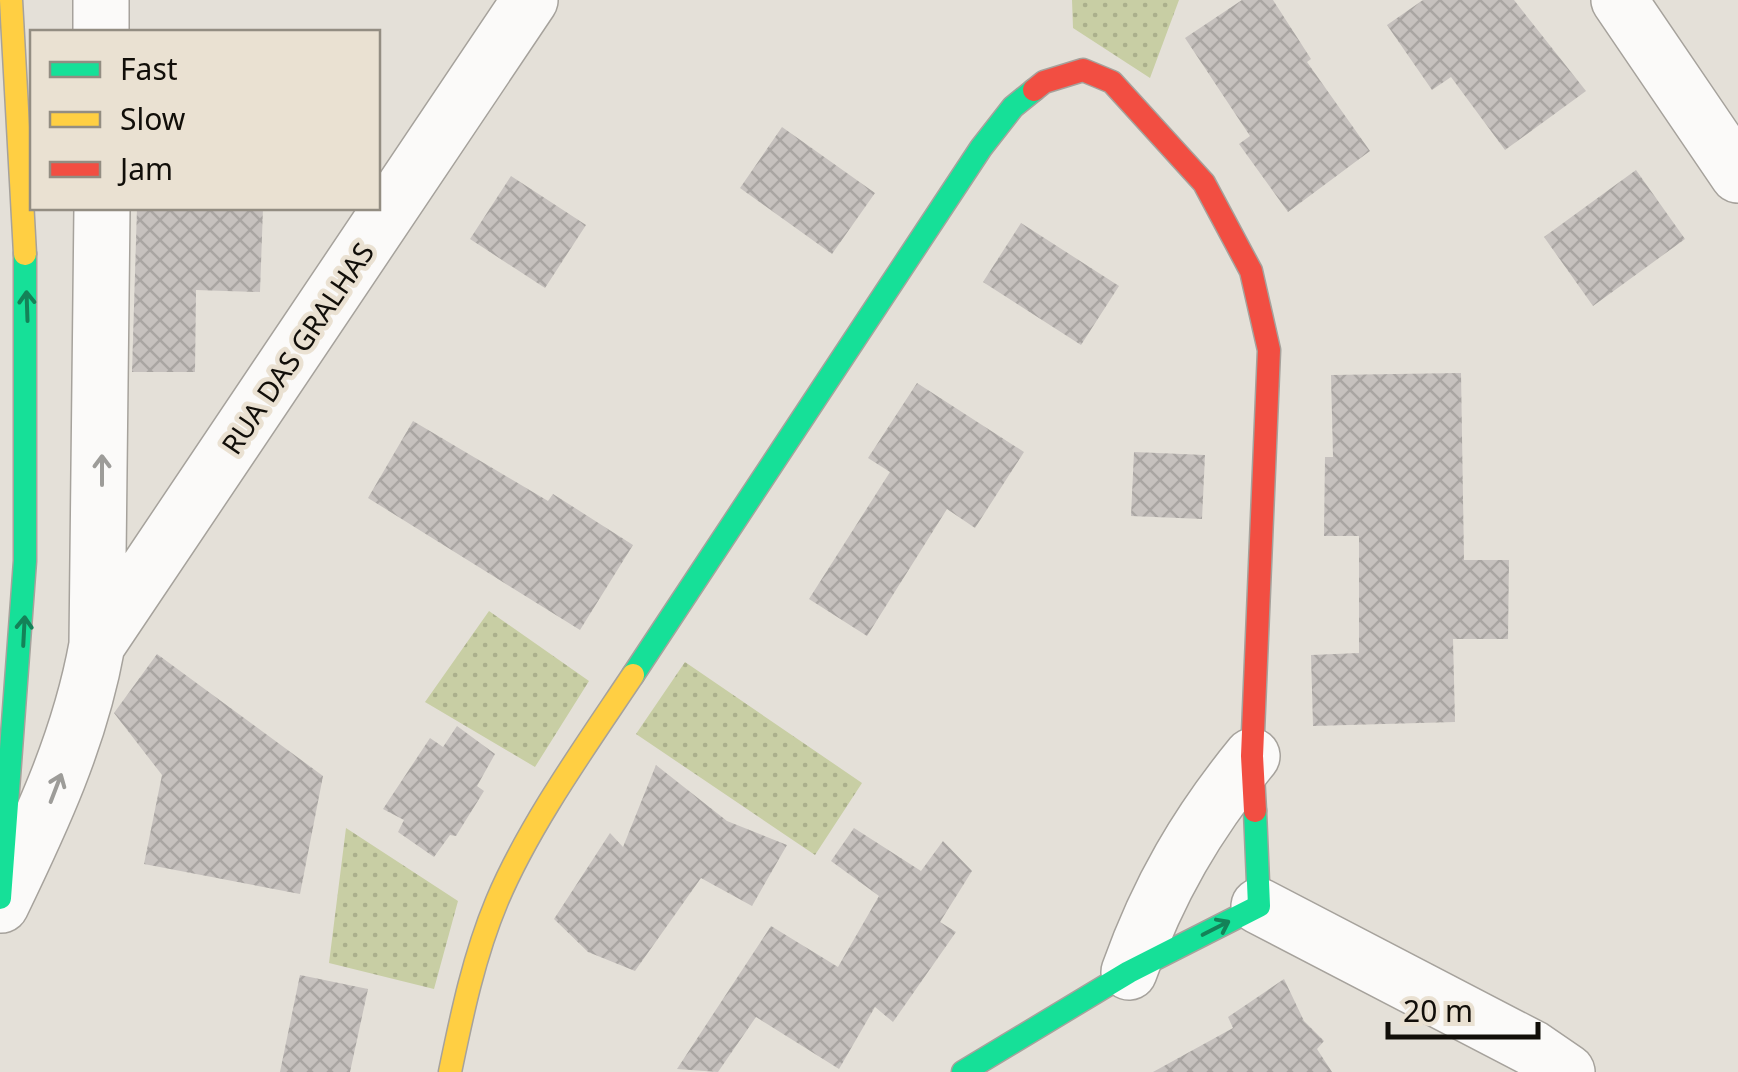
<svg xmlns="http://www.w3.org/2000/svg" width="1738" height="1072" font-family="'Noto Sans',sans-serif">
<defs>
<pattern id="green-dots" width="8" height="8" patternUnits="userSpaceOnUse" patternTransform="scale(2.5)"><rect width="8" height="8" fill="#c8cea4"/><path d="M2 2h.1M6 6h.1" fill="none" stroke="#abb08c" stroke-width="1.8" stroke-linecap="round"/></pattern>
<pattern id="building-cross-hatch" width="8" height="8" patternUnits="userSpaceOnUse" patternTransform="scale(2.5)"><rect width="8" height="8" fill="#c6c1be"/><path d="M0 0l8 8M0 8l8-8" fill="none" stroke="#a9a5a2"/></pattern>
</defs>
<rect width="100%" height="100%" fill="#e4e0d8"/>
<!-- green -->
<path fill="url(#green-dots)" d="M1072,0h107l-29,78 -77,-50z
M489,611l100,70 -54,86 -110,-65z
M685,662l177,121 -47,72 -179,-121z
M346,828l112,73 -24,88 -105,-26z"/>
<!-- building -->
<path fill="url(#building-cross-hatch)" d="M1242,0h31l38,59 -4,3 63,89 -82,61 -49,-68 11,-8 -65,-98z
M1423,0h91l72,91 -81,59 -54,-73 -19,13 -45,-65z
M782,127l93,66 -43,61 -92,-66z
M1636,170l49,69 -92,67 -49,-69z
M511,176l75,49 -41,63 -75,-49z
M137,208h126l-3,84 -64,-2 -1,82h-63z
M1021,223l98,63 -38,59 -98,-63z
M1461,373l3,187h45l-1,79h-55l2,83 -142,4 -2,-71 48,-2v-117h-35l1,-79h8l-2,-82z
M917,383l107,69 -49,76 -28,-19 -80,127 -58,-37 81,-127 -22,-14z
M413,421l135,80 5,-7 80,51 -53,85 -212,-132z
M1134,452l71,3 -3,64 -71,-3z
M157,654l166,122 -23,118 -156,-30 18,-89 -48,-62z
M457,726l38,28 -18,32 7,5 -28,45 -6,-1 -16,22 -36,-25 6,-12 -21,-11 47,-71 13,9z
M656,765l71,56 60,24 -35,61 -51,-28 -66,93 -47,-19 -34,-33 56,-86 13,14z
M854,828l67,43 22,-30 29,30 -32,51 16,10 -63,90 -18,-15 -36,62 -83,-52 -38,55 -41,-3 94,-143 67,41 41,-71 -48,-35z
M300,975l68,14 -18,83h-70z
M1284,979l20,42 20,20 -7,8 15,23h-179l80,-44 -5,-11z"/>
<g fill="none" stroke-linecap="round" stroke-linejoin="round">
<defs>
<path id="street" d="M101,0v32
M1619,0l119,175
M97,645l433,-645
M1,905c41,-85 79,-166 96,-260l5,-437
M1259,906l273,142 35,24
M1129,972c29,-82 68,-149 123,-216"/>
<path id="fast" d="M633,675l348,-527 32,-41 21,-17
M0,898l25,-337v-307
M963,1072l166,-100 130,-66 -4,-95"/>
<path id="slow" d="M11,0l14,254
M450,1072c12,-58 24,-116 47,-171 32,-76 90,-157 136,-226"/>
<path id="jam" d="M1034,90l10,-8 39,-12 29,12 92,101 47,88 18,79 -17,406 3,55"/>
</defs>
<!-- street casing -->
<use href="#street" stroke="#a6a29c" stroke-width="58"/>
<!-- fast casing -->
<use href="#fast" stroke="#a6a29c" stroke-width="25"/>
<!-- slow casing -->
<use href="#slow" stroke="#a6a29c" stroke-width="25"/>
<!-- jam casing -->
<use href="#jam" stroke="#a6a29c" stroke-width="25"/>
<!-- street -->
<use href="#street" stroke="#fbfaf9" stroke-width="55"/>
<!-- fast -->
<use href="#fast" stroke="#16e098" stroke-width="22"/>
<!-- slow -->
<use href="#slow" stroke="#ffcf43" stroke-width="22"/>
<!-- jam -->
<use href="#jam" stroke="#f24e42" stroke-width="22"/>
</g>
<!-- one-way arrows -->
<defs><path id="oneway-shaft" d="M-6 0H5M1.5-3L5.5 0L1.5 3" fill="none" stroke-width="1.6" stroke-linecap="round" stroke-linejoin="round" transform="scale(2.5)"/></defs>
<g stroke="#148258">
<use href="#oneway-shaft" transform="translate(27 306) rotate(-92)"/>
<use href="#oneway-shaft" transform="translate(24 631) rotate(-87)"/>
<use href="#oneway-shaft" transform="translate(1216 928) rotate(-27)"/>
</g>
<g stroke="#9d9c99">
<use href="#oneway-shaft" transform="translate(102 470) rotate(-90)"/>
<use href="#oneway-shaft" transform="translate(56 788) rotate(-69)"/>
</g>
<g text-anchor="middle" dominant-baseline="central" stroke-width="9" stroke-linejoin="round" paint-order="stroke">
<!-- street labels -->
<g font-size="28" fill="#110e09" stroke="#eae1d2">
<text transform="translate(297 348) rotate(-56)">RUA DAS GRALHAS</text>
</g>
</g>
<!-- legend -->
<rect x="30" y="30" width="350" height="180" fill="#eae1d2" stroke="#938d82" stroke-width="2.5"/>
<rect x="50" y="62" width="50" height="15" fill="#16e098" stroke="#938d82" stroke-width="2.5"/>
<text x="120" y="80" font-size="30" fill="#110e09">Fast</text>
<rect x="50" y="112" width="50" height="15" fill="#ffcf43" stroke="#938d82" stroke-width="2.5"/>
<text x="120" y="130" font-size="30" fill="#110e09">Slow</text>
<rect x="50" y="162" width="50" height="15" fill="#f24e42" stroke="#938d82" stroke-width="2.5"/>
<text x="120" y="180" font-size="30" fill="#110e09">Jam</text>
<!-- scale -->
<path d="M1388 1022v15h150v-15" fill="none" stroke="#110e09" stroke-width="5"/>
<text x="1403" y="1022" font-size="30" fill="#110e09" stroke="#eae1d2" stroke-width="8" paint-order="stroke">20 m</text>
</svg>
